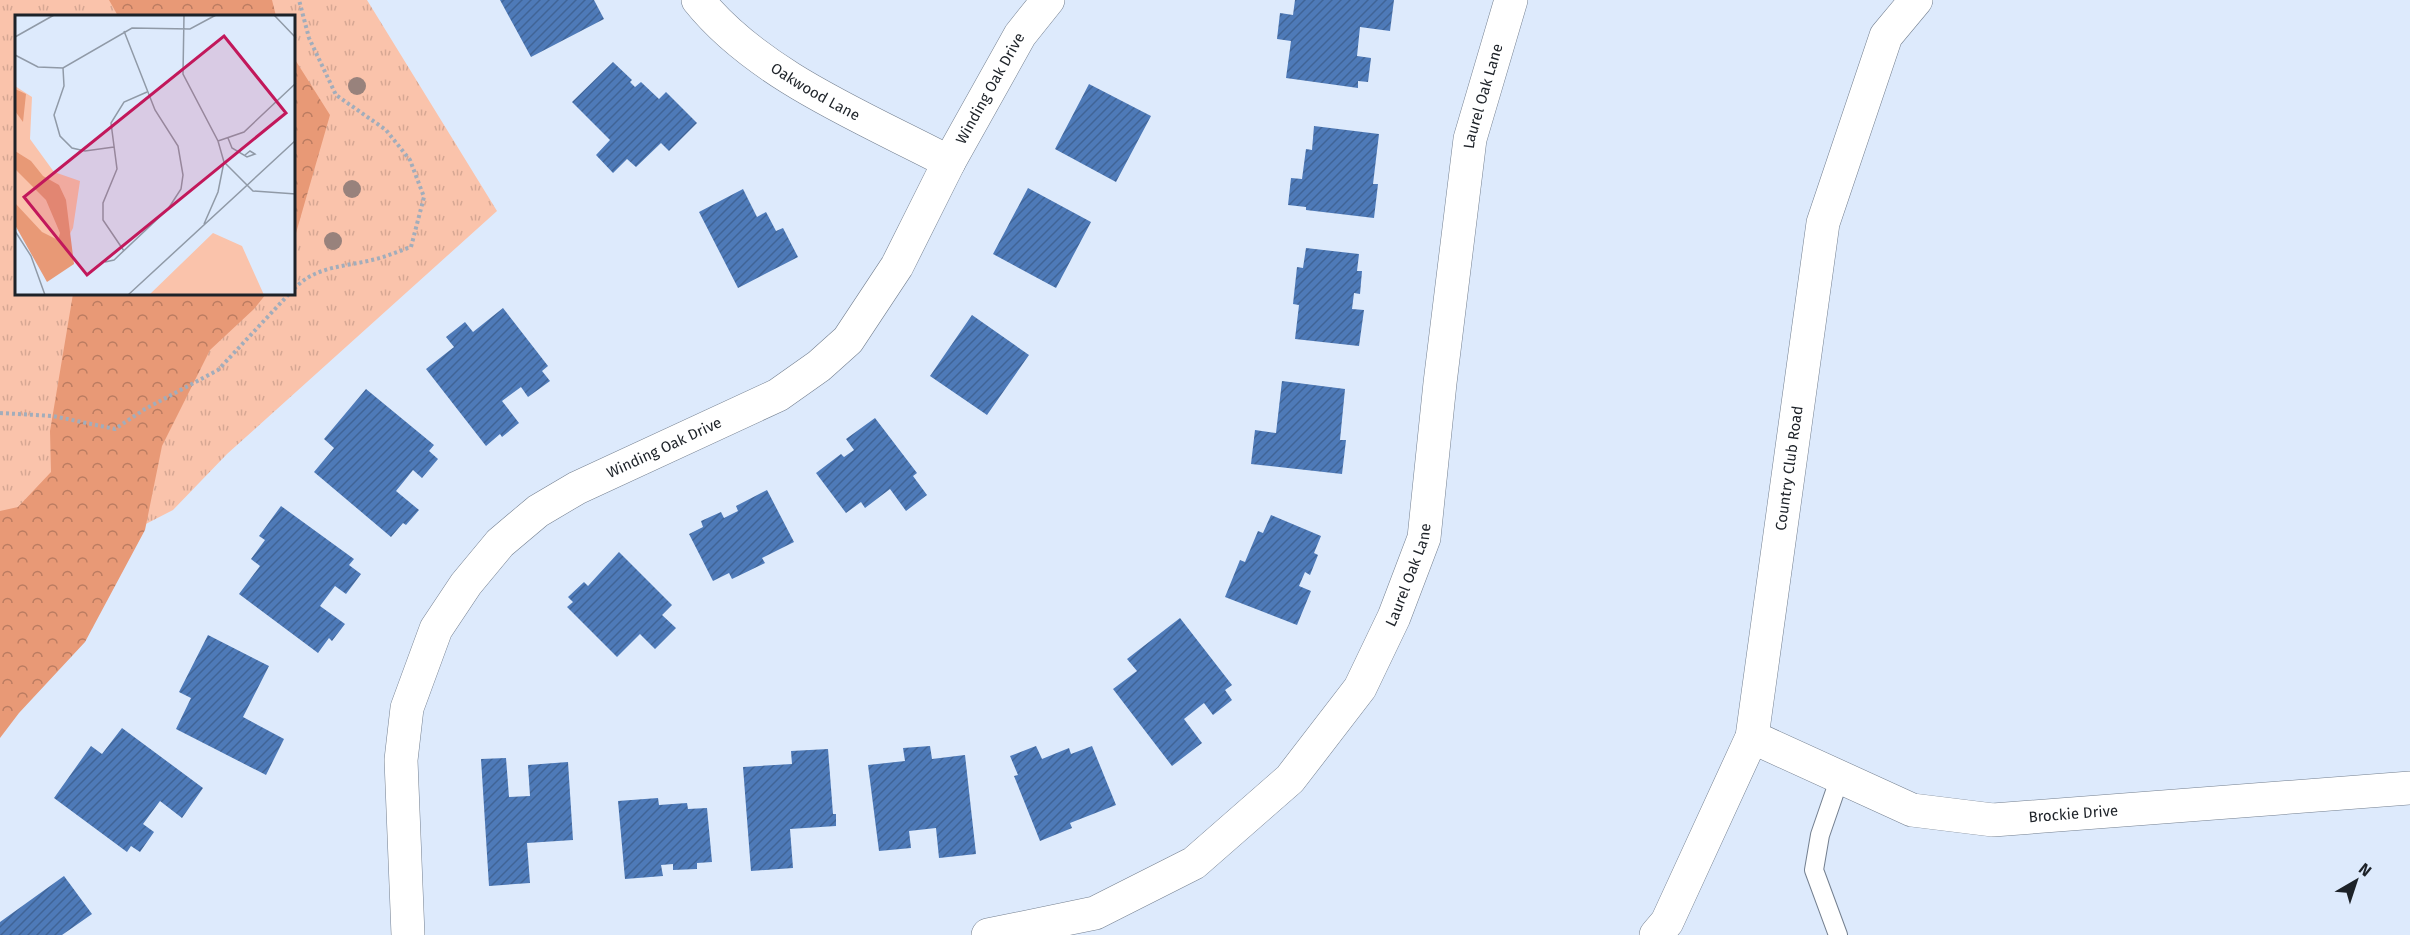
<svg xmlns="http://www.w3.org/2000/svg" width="2410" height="935" font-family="'Fira Sans',sans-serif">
<defs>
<pattern id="grass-tufts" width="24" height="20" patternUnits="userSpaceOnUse" patternTransform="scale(1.5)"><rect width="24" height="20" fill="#fac3ab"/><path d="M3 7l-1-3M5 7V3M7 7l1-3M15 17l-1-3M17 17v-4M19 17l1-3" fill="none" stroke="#d6a793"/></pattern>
<pattern id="forest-crowns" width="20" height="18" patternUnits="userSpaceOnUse" patternTransform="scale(1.5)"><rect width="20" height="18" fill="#e89976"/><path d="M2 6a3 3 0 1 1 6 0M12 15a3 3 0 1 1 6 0" fill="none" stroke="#bb7c61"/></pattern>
<pattern id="building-hatch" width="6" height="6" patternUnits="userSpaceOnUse" patternTransform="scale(1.5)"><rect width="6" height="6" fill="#4e7ab8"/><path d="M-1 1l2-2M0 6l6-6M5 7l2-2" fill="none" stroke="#406496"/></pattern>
</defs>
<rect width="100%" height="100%" fill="#ddeafc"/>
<!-- grass -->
<path fill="url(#grass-tufts)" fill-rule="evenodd" d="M0,0h367l130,211 -270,243 -54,56 -142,73 -31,7zM16,16h278v278h-278z"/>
<!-- forest -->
<path fill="url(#forest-crowns)" d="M109,0h163l4,16h-158z
M294,58l36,57 -36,125z
M73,294h193l-12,15 -44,41 -48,96 -17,84 -60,112 -66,71 -19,25v-227l18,-4 33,-35 -1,-41z"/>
<!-- building -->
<path fill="url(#building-hatch)" d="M500,0h94l10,19 -73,38z
M1295,0h99l-4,31 -30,-4 -3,29 14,2 -3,24 -10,-1v7l-72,-10 5,-37 -14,-2 3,-26 13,2z
M613,62l19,18 -2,2 5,5 6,-5 18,17 7,-7 31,31 -28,28 -8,-8 -25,24 -9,-8 -14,14 -17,-18 14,-15 -38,-38z
M1089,84l62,32 -35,66 -61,-33z
M1314,126l65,8 -6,50h5l-4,34 -68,-8v-3l-18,-2 3,-27 11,1 4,-30 6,1z
M1028,188l63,34 -35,66 -63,-34z
M743,189l14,28 9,-5 10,19 7,-3 15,29 -60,31 -39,-76z
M1306,248l53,6 -2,17h5l-2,23 -6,-1 -2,16 12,1 -5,36 -64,-7 4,-34 -6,-1 4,-37 6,1z
M503,308l45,58 -6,5 8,10 -22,16 -7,-10 -19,14 17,22 -17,14 -2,-3 -14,12 -60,-77 28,-22 -8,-10 19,-15 8,10z
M972,315l57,40 -42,60 -57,-39z
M1282,381l63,8 -5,51h6l-4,34 -91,-10 4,-34 21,3z
M366,389l68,56 -5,6 9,8 -16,19 -9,-8 -17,21 23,19 -13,15 -3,-2 -12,14 -77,-65 20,-24 -10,-9z
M875,418l42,55 -4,3 14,19 -21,16 -16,-22 -25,19 -4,-6 -15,11 -30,-40 25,-19 3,3 10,-7 -8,-11z
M767,490l27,52 -32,16 3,5 -33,16 -3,-6 -16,8 -24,-47 14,-7 -2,-6 20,-9 3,6 14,-7 -2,-5z
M281,506l73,53 -5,6 12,9 -15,20 -11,-8 -15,20 25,18 -13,17 -3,-3 -11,15 -79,-59 21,-28 -9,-7 14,-19 -6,-4z
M1271,515l50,21 -7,17 4,2 -8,20 -5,-3 -6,14 12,5 -14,34 -72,-28 15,-37 5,2 13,-31 5,2z
M619,552l53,53 -10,10 14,13 -21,21 -15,-15 -23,23 -50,-50 6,-5 -5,-5 16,-15 4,4z
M1180,618l52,67 -7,5 7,10 -19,15 -9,-12 -20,16 18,24 -30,23 -59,-77 24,-18 -10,-12z
M208,635l61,31 -26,51 41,22 -18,36 -90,-46 15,-31 -12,-6z
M122,728l81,60 -21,30 -22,-17 -17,23 11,8 -14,20 -9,-6 -4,6 -73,-54 37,-52 11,8z
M930,746l2,13 33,-4 11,99 -37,4 -3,-30 -27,3 2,17 -32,3 -11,-86 37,-4 -2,-13z
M1036,746l6,13 27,-11 2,6 21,-8 24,59 -46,18 2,5 -32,13 -26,-65 4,-1 -8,-19z
M828,749l5,65h3v12l-46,3 3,39 -42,3 -8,-104 49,-3 -1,-13z
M506,758l3,39 21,-1 -2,-31 40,-3 5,78 -46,3 3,40 -41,3 -8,-127z
M658,798l1,7 28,-2 1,6 19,-1 5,54 -15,1v6l-24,1v-6l-12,1 2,11 -38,3 -7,-78z
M64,876l28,38 -30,21h-62v-13z"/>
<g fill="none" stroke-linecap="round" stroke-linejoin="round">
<defs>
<path id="service" d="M1838,935l-24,-65 6,-35 20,-58"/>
<g id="minor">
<path id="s1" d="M698,0c60,75 167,118 251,162"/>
<path id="s2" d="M1752,737l160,73 81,10 417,-32"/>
<path id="s3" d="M408,935l-7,-175 6,-52 29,-79 30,-45 34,-41 38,-32 39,-23 201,-93 41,-29 29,-26 49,-74 52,-104 71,-127 28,-35"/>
<path id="s4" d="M988,935l107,-22 99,-50 96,-84 70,-91 34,-71 30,-79 16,-155 30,-244 41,-139"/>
<path id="s5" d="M1656,935l11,-13 85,-185 71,-514 63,-187 30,-36"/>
</g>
</defs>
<!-- service casing -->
<use href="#service" stroke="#737f8f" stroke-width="20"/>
<!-- minor casing -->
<use href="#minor" stroke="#737f8f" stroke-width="34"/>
<!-- path -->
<path stroke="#a2adbb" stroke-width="4" stroke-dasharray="3 3" stroke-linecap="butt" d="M294,289c22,-24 53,-22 82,-30 12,-3 23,-8 35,-12l13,-50 -14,-37 -24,-30 -50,-35 -27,-57 -10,-38
M0,413l53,3 62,13 30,-20 73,-39 71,-76"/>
<!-- service -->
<use href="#service" stroke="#fff" stroke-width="18"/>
<!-- minor -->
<use href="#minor" stroke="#fff" stroke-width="33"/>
</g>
<!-- trees -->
<g fill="#98827c">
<circle cx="357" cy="86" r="9"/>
<circle cx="352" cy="189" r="9"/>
<circle cx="333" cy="241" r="9"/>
</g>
<g text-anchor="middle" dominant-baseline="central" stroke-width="4.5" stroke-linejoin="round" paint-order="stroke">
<!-- street labels -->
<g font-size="15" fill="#1d2228" stroke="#ddeafc">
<text stroke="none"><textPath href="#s3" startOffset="1114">Winding Oak Drive</textPath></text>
<text stroke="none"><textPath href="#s1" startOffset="150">Oakwood Lane</textPath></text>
<text stroke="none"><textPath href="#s4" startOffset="1072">Laurel Oak Lane</textPath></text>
<text stroke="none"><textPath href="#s3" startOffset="610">Winding Oak Drive</textPath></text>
<text stroke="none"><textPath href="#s5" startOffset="492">Country Club Road</textPath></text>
<text stroke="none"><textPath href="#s4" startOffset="586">Laurel Oak Lane</textPath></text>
<text stroke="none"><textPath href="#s2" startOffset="338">Brockie Drive</textPath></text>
</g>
</g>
<!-- overview -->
<g transform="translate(15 15)">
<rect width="280" height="280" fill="#ddeafc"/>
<path d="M0,71l17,11 -2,42 24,33 26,9 -7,47 -11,21 -47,-30zM198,218l29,13 22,49h-115z" fill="#fac3ab"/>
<path d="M0,74l11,5 -3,28 -8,-11zM0,136l16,10 12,15 16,9 7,15 8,64 -27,18 -32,-57v-22l27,29 16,8 2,-7 -14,-33 -31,-31z" fill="#e89976"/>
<path fill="none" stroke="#909aa7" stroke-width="1.5" d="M169,0l-1,59 35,67 6,21 -6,30 -14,32M259,0l22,23M0,22l39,-22M0,40l23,12 25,1 69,-40 58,1 26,-14M48,53l1,18 -10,29 6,21 12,12 13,3 29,-4M213,123l4,10 15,9 8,-3 -5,-3 -5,4M203,126l26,-9 52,-49M209,147l29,29 43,3M0,216l16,25 14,39M109,236l-21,-31v-17l14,-34 -6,-46 13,-21 23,-10M90,247l9,-2 54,-51 13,-20 2,-14 -5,-29 -23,-36 -31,-79M113,280l168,-155"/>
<path fill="#c2185b" fill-opacity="0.15" stroke="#c2185b" stroke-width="3" d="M209,21l62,77 -199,162 -63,-78z"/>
<rect width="280" height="280" fill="none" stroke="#1d2228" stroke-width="3"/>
</g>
<!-- north arrow -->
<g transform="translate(2356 881) rotate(39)" stroke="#ddeafc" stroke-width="4.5" paint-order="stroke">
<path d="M0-4.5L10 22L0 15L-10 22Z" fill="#1d2228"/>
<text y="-9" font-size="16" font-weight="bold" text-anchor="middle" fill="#1d2228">N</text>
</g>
</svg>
